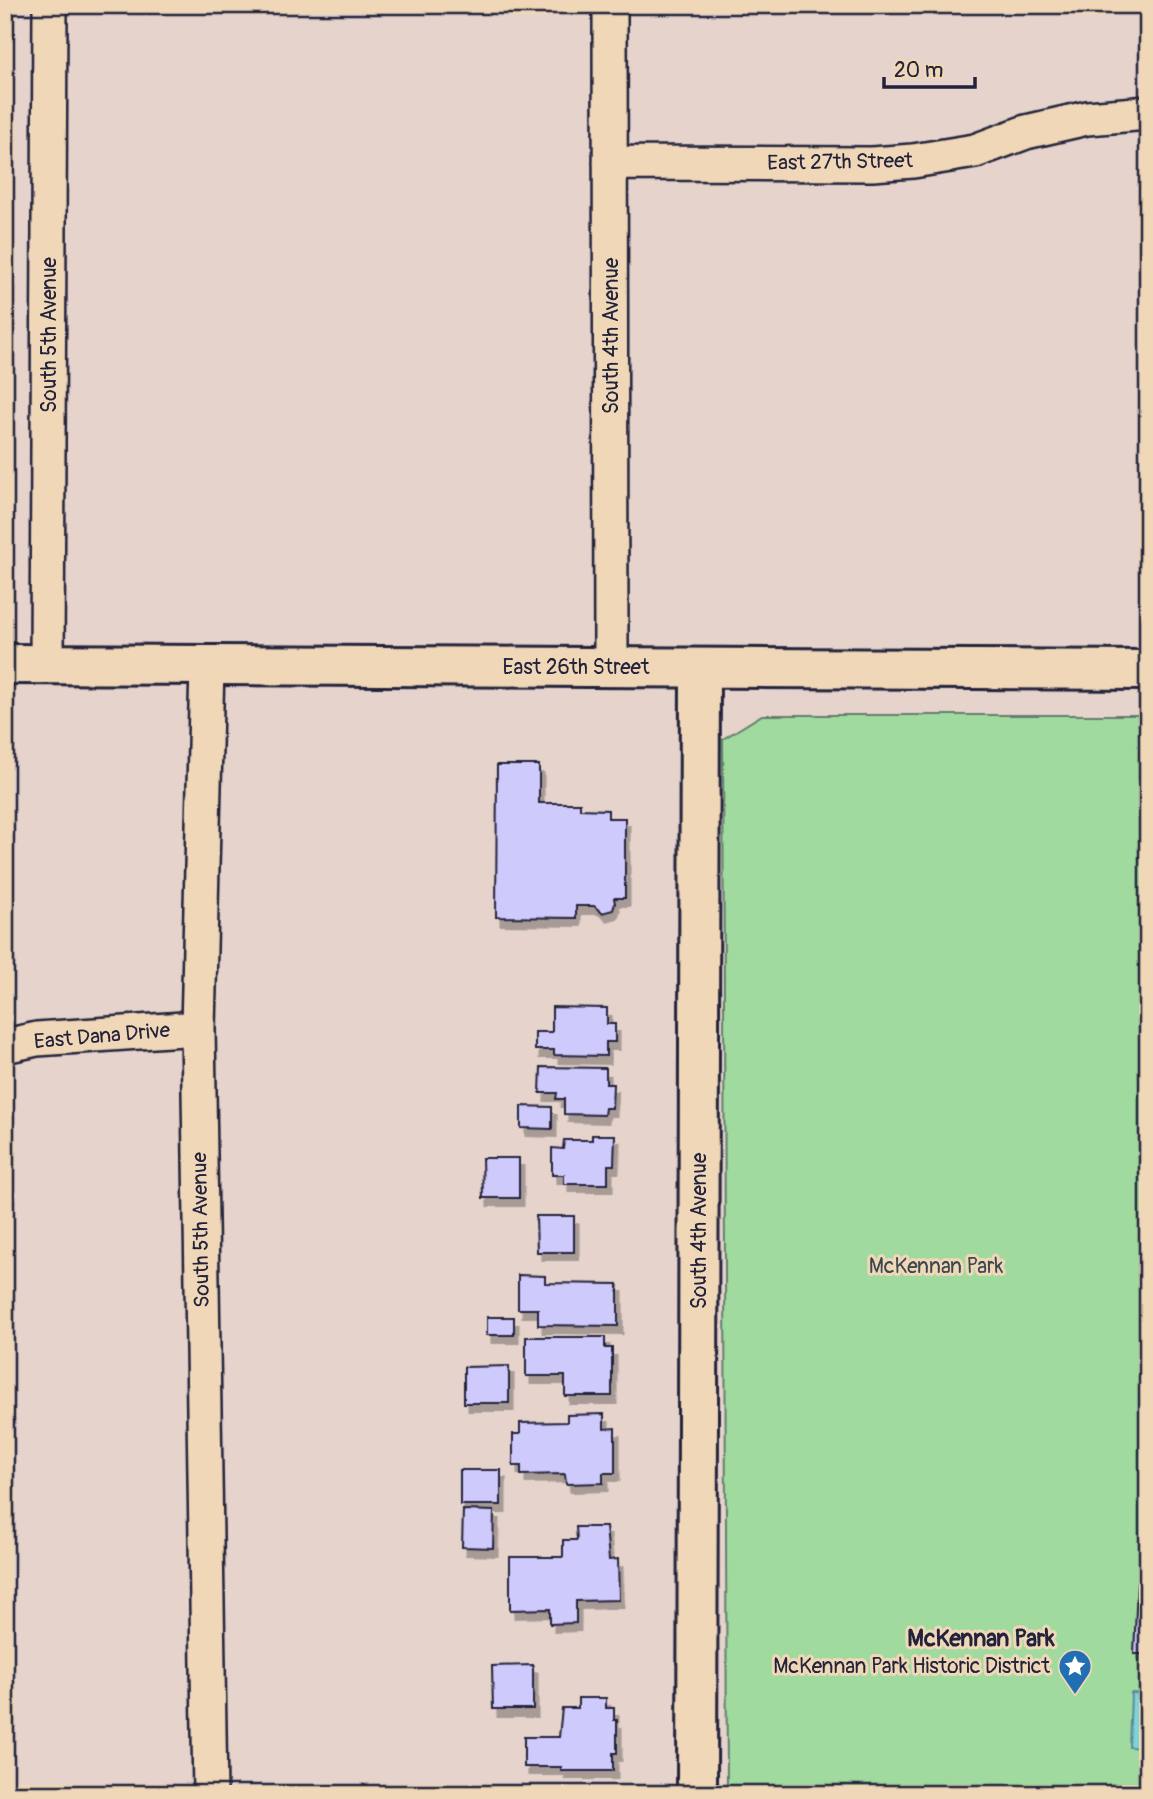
<svg xmlns="http://www.w3.org/2000/svg" width="1153" height="1799" font-family="Pangolin,sans-serif">
<defs>
<filter id="shadow"><feDropShadow dx="4.5" dy="8" stdDeviation="0" flood-color="#0004"/></filter>
</defs>
<rect width="100%" height="100%" fill="#e5d3cc"/>
<filter id="ink" filterUnits="userSpaceOnUse"><feTurbulence type="fractalNoise" baseFrequency=".0143" numOctaves="2"/><feDisplacementMap in="SourceGraphic" scale="14" xChannelSelector="R" yChannelSelector="G"/><feConvolveMatrix kernelMatrix="1 2 1 2 8 2 1 2 1" color-interpolation-filters="sRGB"/></filter>
<g filter="url(#ink)">
<!-- green -->
<path fill="#a1da9f" stroke="#627e6d" stroke-width="2" d="M762,715h386v1079h-421l-4,-1055z"/>
<!-- water -->
<path fill="#80d2d7" stroke="#5a8c99" stroke-width="2" d="M1131,1693l17,1v54l-19,-1z"/>
<!-- building -->
<path fill="#cfcafc" stroke="#22223b" stroke-width="2" filter="url(#shadow)" d="M497,765h42v38h41v6l28,1v8h17v80h-11l1,5 -2,7 -11,3 -8,-7h-18v12l-80,-1z
M552,1007l55,1v16h8v18h-9v14l-52,-1v-5h-19v-18h17z
M541,1067l65,1v16h7l-1,24h-7l-1,7 -40,-1v-15h-8l1,-6h-17z
M521,1106l31,1v22l-31,-1z
M592,1135h23l-1,30h-6v19h-44v-9h-12v-27l11,1 1,-9h28z
M482,1158h37v40h-36z
M536,1216h38v36h-37z
M518,1275l27,1v7l73,1v42l-80,-1v-16h-20z
M487,1317h27v18h-27z
M526,1337h79v11h7v48h-47v-20h-39z
M509,1366v37h-45v-36z
M604,1414v15l11,-1v45h-12v10l-37,1 -1,-10 -44,1v-9h-8v-32h7v-11l47,-1v-7z
M460,1470h41v35h-41z
M463,1510l31,1 -1,37 -31,-1z
M576,1527h30l3,33 9,-1 1,41 -43,1v22l-26,1v-15l-40,1v-53h53v-17h14z
M1137,1584h11v70h-14z
M533,1665v44h-40l-1,-43z
M578,1698h28v10h8v12h3v33h-4v18h-52v-4h-37v-30h35l3,-29h16z"/>
<g fill="none" stroke-linecap="round" stroke-linejoin="round">
<defs>
<path id="street" d="M610,5l1,663
M610,163l262,1 41,-3 62,-10 51,-19 61,-14 61,-5
M47,665l3,-660
M207,666l-9,362 12,766
M5,1046l32,-7 161,-11"/>
<path id="secondary" d="M5,664l1143,6
M697,1794l3,-1126"/>
</defs>
<!-- street casing -->
<use href="#street" stroke="#22223b" stroke-width="38"/>
<!-- secondary casing -->
<use href="#secondary" stroke="#22223b" stroke-width="44"/>
<!-- street -->
<use href="#street" stroke="#efd7b7" stroke-width="33"/>
<!-- secondary -->
<use href="#secondary" stroke="#efd7b7" stroke-width="38"/>
</g>
</g>
<!-- icons -->
<defs>
<symbol id="sight-pin" viewBox="-11 -11 22 30"><path d="M0 17L-7.5 6A9.5 9.5 0 1 1 7.5 6Z" fill="#1f6fb2" stroke="#efd7b7"/><path d="M0-6L1.8-2.2L6-1.7L2.9 1.2L3.7 5.4L0 3.3L-3.7 5.4L-2.9 1.2L-6-1.7L-1.8-2.2Z" fill="#fff"/></symbol>
</defs>
<g fill-rule="evenodd">
<use href="#sight-pin" x="1056" y="1647" width="38" height="52"/>
</g>
<g text-anchor="middle" dominant-baseline="central" stroke-width="6" stroke-linejoin="round" paint-order="stroke">
<!-- street labels -->
<g font-size="21" fill="#22223b" stroke="#efd7b7">
<text transform="translate(840 162) rotate(-1)">East 27th Street</text>
<text transform="translate(49 335) rotate(-90)">South 5th Avenue</text>
<text transform="translate(611 336) rotate(-90)">South 4th Avenue</text>
<text x="576" y="667">East 26th Street</text>
<text transform="translate(102 1036) rotate(-5)">East Dana Drive</text>
<text transform="translate(201 1230) rotate(-91)">South 5th Avenue</text>
<text transform="translate(699 1231) rotate(-90)">South 4th Avenue</text>
</g>
<!-- park labels -->
<g font-size="21" fill="#3b474f" stroke="#efd7b7">
<text x="936" y="1266">McKennan Park</text>
</g>
<!-- poi labels -->
<g font-size="21" fill="#22223b" stroke="#efd7b7" text-anchor="end">
<text x="1050" y="1666">McKennan Park Historic District</text>
</g>
<!-- neighbourhood labels -->
<g font-size="23" font-weight="bold" fill="#22223b" stroke="#efd7b7">
<text x="981" y="1638">McKennan Park</text>
</g>
</g>
<!-- margin -->
<rect width="1153" height="1799" fill="none" stroke="#efd7b7" stroke-width="28"/>
<rect x="14" y="14" width="1125" height="1771" fill="none" stroke="#22223b" stroke-width="2.5" filter="url(#ink)"/>
<!-- scale -->
<path d="M884 77v10h91v-10" fill="none" stroke="#22223b" stroke-width="3.5"/>
<text x="894" y="77" font-size="21" fill="#22223b" stroke="#efd7b7" stroke-width="5" paint-order="stroke">20 m</text>
</svg>
